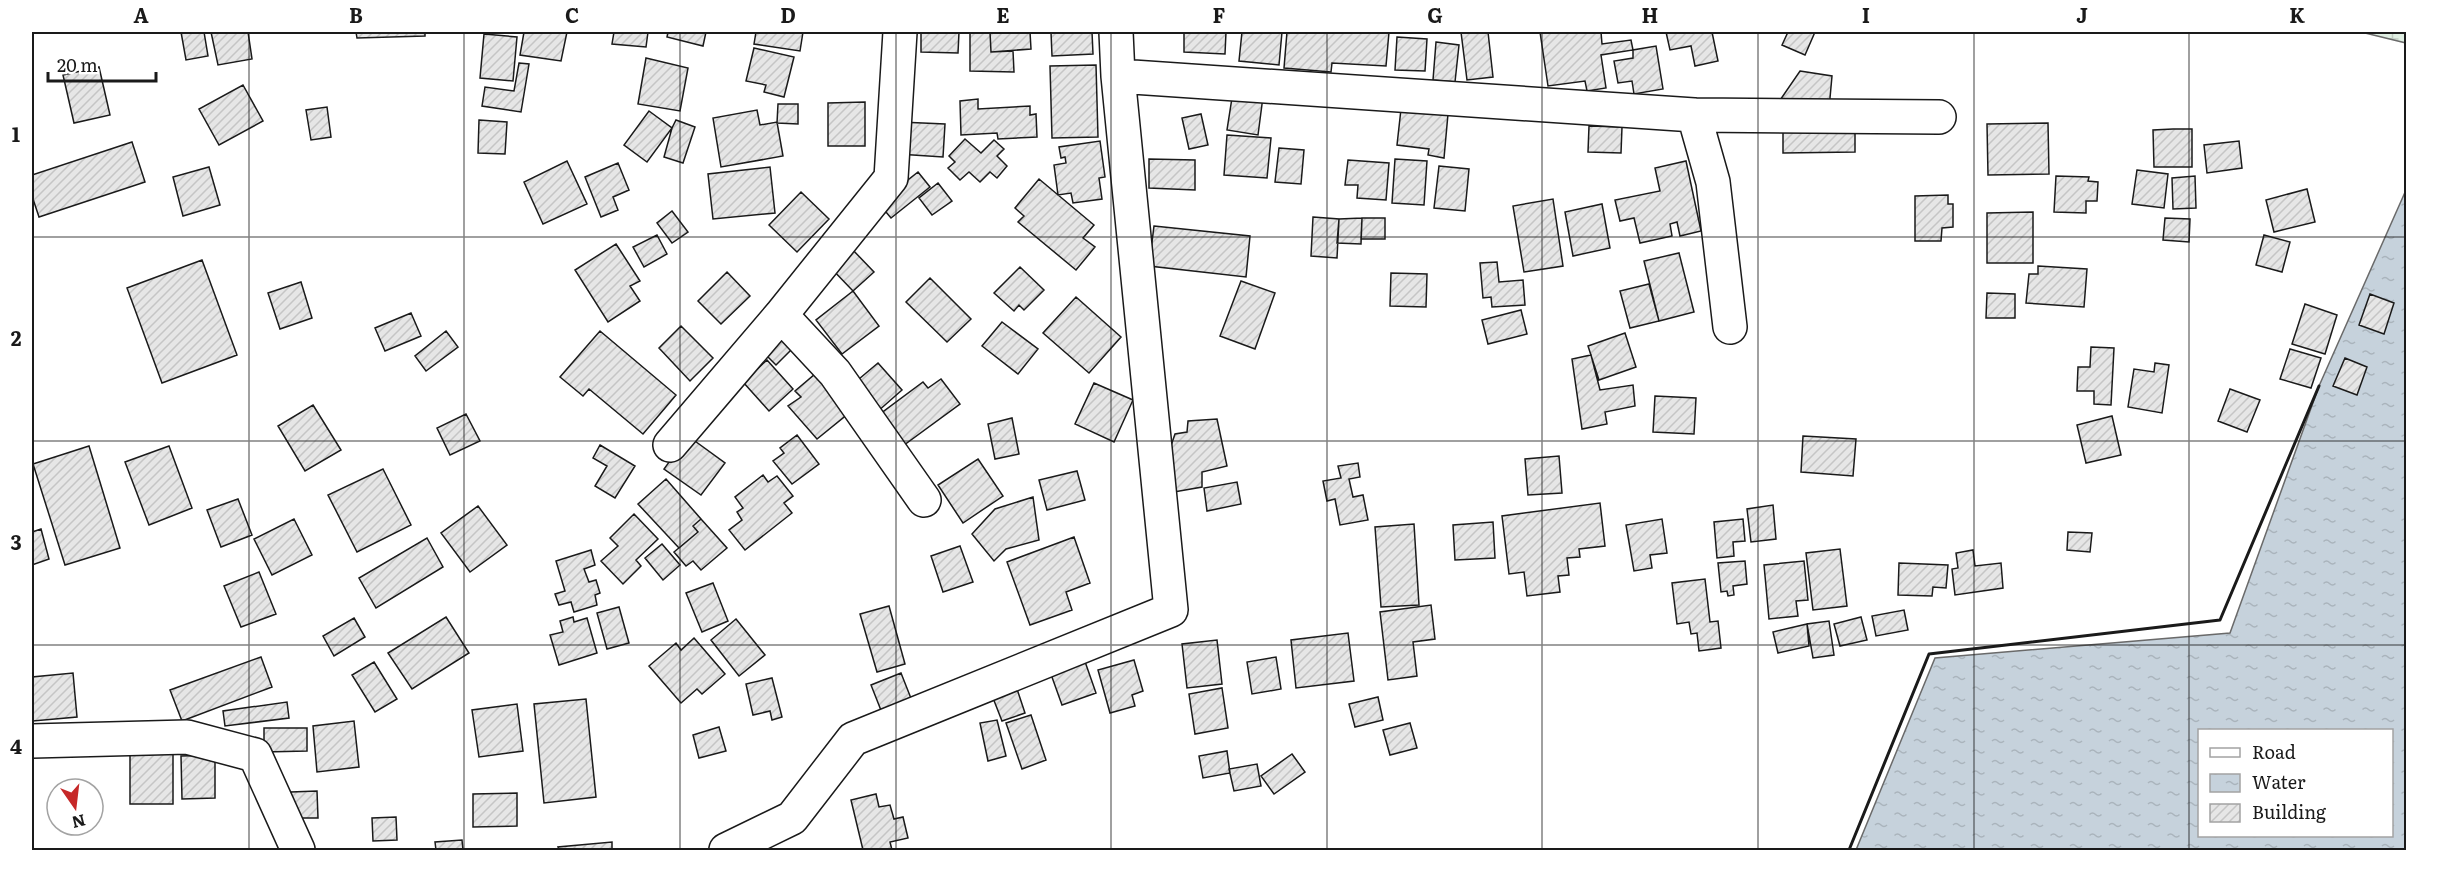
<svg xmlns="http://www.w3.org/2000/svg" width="2438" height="882" font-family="Literata,serif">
<defs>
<pattern id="wetland-marsh" width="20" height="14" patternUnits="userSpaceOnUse" patternTransform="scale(1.5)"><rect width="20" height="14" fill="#e0efe3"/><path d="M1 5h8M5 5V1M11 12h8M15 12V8" fill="none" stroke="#c0ccc2"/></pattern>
<pattern id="water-ripples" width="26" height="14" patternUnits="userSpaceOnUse" patternTransform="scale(1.5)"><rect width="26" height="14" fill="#c6d2dc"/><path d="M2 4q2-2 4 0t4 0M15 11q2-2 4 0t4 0" fill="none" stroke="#aab4bc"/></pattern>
<pattern id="building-hatch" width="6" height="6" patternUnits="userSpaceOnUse" patternTransform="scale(1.5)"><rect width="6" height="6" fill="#e6e6e6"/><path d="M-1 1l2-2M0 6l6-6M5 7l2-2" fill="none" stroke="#c5c5c5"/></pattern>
</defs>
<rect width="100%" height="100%" fill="#fff"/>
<!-- wetland -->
<path fill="url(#wetland-marsh)" stroke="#6a6a6a" stroke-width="1.5" d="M2361,32h45v11z"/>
<!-- water -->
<path fill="url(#water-ripples)" stroke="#6a6a6a" stroke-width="1.5" fill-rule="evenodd" d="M2406,190v660h-550l79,-192 295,-25 89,-247zM2200,730h192v106h-192z"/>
<!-- building -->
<path fill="url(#building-hatch)" stroke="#1a1a1a" stroke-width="1.5" d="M181,32h23l4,24 -22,4z
M211,32h37l4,27 -34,6z
M356,32h69v4l-68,2z
M524,32h43l-6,29 -41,-6z
M614,32h34l-2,15 -34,-3z
M668,32h38l-3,14 -36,-9z
M756,32h47l-3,19 -46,-7z
M921,32h38l-1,21 -37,-1z
M970,32h20l1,20 22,-1 1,21 -44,-1z
M990,32h40l1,17 -40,3z
M1051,32h41l1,22 -41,2z
M1184,32h42l-1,22 -41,-2z
M1242,32h40l-3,33 -40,-4z
M1287,32h102l-3,34 -54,-3 -1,9 -47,-4z
M1461,32h27l5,45 -26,3z
M1540,32h61l1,12 29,-4 2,10 -32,5 5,33 -19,3 -2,-10 -37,5z
M1666,32h46l6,29 -23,5 -4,-20 -21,4z
M1788,32h27l-10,23 -23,-10z
M484,34l33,3 -4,44 -33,-3z
M1397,37l30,2 -2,32 -30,-1z
M1436,42l23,3 -4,37 -22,-2z
M1656,46l7,43 -29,5 -2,-13 -14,2 -4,-22 19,-3v-8z
M754,48l40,9 -10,40 -20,-5 2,-7 -20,-4z
M646,58l42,10 -8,43 -42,-7z
M519,63l10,1 -8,48 -39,-6 3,-19 29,4z
M1096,65l2,72 -46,1 -2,-72z
M99,67l11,48 -36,8 -11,-48z
M1800,71l32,5 -3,33 -53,-3z
M243,85l20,36 -44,24 -20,-36z
M1234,85l30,4 -6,46 -31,-5z
M978,99v10l52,-3v9l6,-1 1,23 -39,2 -1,-6 -36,2 -1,-34z
M865,102v44h-37v-43z
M778,104h20v20l-21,-1z
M327,107l4,30 -20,3 -5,-30z
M1401,109l47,5 -4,44 -16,-3 1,-6 -32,-4z
M757,110l3,15 17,-3 6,34 -62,11 -8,-49z
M649,111l23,17 -25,34 -23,-17z
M1201,114l7,31 -19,4 -7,-31z
M1855,117v35l-72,1v-28z
M479,120l28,2 -2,32 -27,-1z
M676,120l19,7 -12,36 -19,-6 8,-29z
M900,122l45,2 -2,33 -45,-3z
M2048,123l1,51 -61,1 -1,-51z
M1589,126l33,1 -1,26 -33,-1z
M2173,129h19v38h-38l-1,-37z
M1227,135l44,3 -4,40 -43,-3z
M965,139l16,14 13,-13 10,9 -7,7 10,10 -10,12 -7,-6 -10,10 -11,-10 -9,8 -12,-12 7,-6 -6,-6z
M1100,141l5,36 -6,1 3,21 -29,4 -2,-10 -13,2 -4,-30 12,-2 -1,-6 -4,1 -2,-11z
M2239,141l3,27 -35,5 -3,-28z
M132,142l13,40 -106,35 -7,-21v-21z
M1279,148l25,2 -3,34 -26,-2z
M1149,159l46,1v30l-46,-2z
M1395,159l32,2 -3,44 -32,-2z
M1348,160l41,3 -3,37 -29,-2 1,-13h-13z
M567,161l20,43 -44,20 -19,-42z
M1686,161l15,70 -21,5 -3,-14 -7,2 2,12 -32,7 -6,-25 -14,3 -5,-21 45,-9 -5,-23z
M618,163l11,27 -16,7 5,13 -17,7 -16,-40z
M1439,166l30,3 -4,42 -31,-3z
M209,167l11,38 -37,11 -10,-39z
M770,167l5,46 -62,6 -5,-45z
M2137,170l31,4 -4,34 -32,-4z
M918,172l12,15 -39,31 -5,-6 -13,10 -7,-9z
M2056,176l33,1 -1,4 10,1 -1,19h-11v12l-32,-1z
M2195,176l1,32 -23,1 -1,-31z
M1039,179l55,46 -11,13 12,9 -19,23 -58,-48 6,-6 -9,-8z
M938,183l14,18 -20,14 -13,-17z
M2307,189l8,33 -41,10 -8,-32z
M801,192l28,27 -32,33 -28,-27z
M1948,195v9h5v23l-11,1 -1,13h-26v-45z
M1553,199l10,67 -39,6 -11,-66z
M1602,204l8,44 -37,8 -8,-44z
M672,211l16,21 -16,11 -15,-20z
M2033,212v51h-46v-50z
M1313,217l26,2 -2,39 -26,-2z
M1362,218h23v21h-24z
M1362,218l-1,26 -24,-1 2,-24z
M2165,218l25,1 -1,23 -26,-2z
M1154,226l96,10 -4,41 -97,-11z
M657,235l10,19 -23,13 -11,-20z
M2264,235l26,7 -8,30 -26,-7z
M616,244l24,37 -10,5 10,15 -32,21 -33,-52z
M851,248l23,24 -21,19 -23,-24z
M1679,253l15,59 -35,9 -15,-60z
M202,260l35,95 -75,28 -35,-95z
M1497,262l2,20 24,-2 2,25 -33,2 -1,-10 -8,1 -3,-35z
M2038,266l49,3 -3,38 -58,-4 3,-29h9z
M1020,267l24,23 -20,20 -5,-5 -5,6 -20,-18z
M727,272l23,24 -29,28 -23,-23z
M1391,273l36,1 -1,33 -36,-1z
M930,278l41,41 -24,23 -41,-40z
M1241,281l34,12 -20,56 -35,-13z
M301,282l11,36 -32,11 -12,-36z
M1649,284l10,37 -29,7 -10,-37z
M853,291l26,35 -37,28 -26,-34z
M1987,293l28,1v24h-29z
M2370,294l24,9 -10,31 -25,-9z
M1076,297l45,40 -32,36 -46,-40z
M2305,304l32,11 -12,39 -33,-10z
M1521,310l6,24 -39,10 -6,-24z
M411,313l10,23 -36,15 -10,-23z
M1002,322l36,27 -20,25 -36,-28z
M681,326l32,32 -23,23 -31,-33z
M775,329l19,18 -18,18 -18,-18z
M446,331l12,16 -32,24 -11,-15z
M600,331l76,64 -33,39 -54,-45 -6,7 -23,-19z
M1625,333l11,34 -37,13 -11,-34z
M2091,347l23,1 -3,57 -17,-1v-13h-17l1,-24h12z
M2290,349l31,9 -10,30 -31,-9z
M1591,355l9,35 33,-5 2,21 -30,6 2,12 -25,5 -10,-70z
M2345,358l22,9 -10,28 -24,-9z
M767,360l26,29 -24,22 -26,-29z
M878,363l24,27 -25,22 -24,-28z
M2155,363l14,2 -7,48 -34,-6 6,-38 20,3z
M821,369l28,44 -32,26 -29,-33 13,-9 -6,-6z
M941,379l19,25 -60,44 -24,-31 47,-35 5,6z
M1094,383l39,17 -19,42 -39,-18z
M2230,389l30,11 -13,32 -29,-11z
M1655,396l41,2 -2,36 -41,-2z
M313,405l28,45 -36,21 -27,-45z
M466,414l14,27 -30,14 -13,-27z
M2112,416l9,39 -35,8 -9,-38z
M1012,418l7,36 -24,5 -7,-35z
M1217,419l10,47 -25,6v15l-28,5 -14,-14 15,-44 12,-2 1,-11z
M797,435l22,29 -27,20 -19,-23 11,-8 -4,-5z
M688,436l37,27 -24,32 -37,-26z
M1803,436l53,3 -3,37 -52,-4z
M600,445l35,21 -20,32 -20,-12 12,-20 -14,-8z
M89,446l31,102 -55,17 -32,-101z
M169,446l23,62 -43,17 -24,-63z
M1559,456l3,37 -34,2 -3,-36z
M978,459l25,37 -40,27 -25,-38z
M1358,463l2,14 -11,2 4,18 10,-2 5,25 -28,5 -5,-26 -8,2 -4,-20 18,-3 -3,-12z
M383,469l28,56 -54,27 -29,-57z
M1077,471l8,29 -38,10 -8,-30z
M763,475l5,7 9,-6 16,20 -9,7 8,10 -47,37 -16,-20 13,-10 -5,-8 6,-4 -8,-11z
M666,479l35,40 -8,7 5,6 -19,16 -41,-44z
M1237,482l4,22 -34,7 -3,-23z
M1033,497l6,43 -33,9 -12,12 -22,-27 23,-25z
M238,499l14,36 -31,12 -14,-37z
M1600,503l5,43 -26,3 1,8 -13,1 2,17 -11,1 2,16 -33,4 -3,-24 -15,2 -7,-58z
M1773,505l3,34 -25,3 -4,-33z
M478,506l29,39 -37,27 -29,-39z
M634,514l24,25 -22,21 5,6 -18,18 -22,-23 17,-15 -8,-8z
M294,519l18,36 -40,20 -18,-36z
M701,519l26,29 -26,22 -8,-9 -7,5 -12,-14 24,-20 -5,-6z
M1662,519l5,34 -17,2 2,13 -18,3 -8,-46z
M1743,519l2,22 -12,1 1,14 -17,2 -3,-36z
M1493,522l2,36 -40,2 -2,-35z
M1414,524l5,81 -38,2 -6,-80z
M41,529l8,30 -17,6v-33z
M2068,532l24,1 -2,19 -23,-2z
M1074,537l16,46 -24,9 6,18 -42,15 -23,-63z
M427,538l16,29 -67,41 -17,-30z
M662,544l18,21 -17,15 -18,-22z
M960,546l13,36 -30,10 -12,-36z
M1840,549l7,57 -34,4 -7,-57z
M591,550l4,15 -11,4 5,13 7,-2 4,13 -5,2 2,10 -23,7 -3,-10 -12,3 -4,-11 10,-3 -9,-30z
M1973,550l2,16 26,-3 2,25 -48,7 -3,-26 6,-1 -2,-15z
M1745,561l2,23 -14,2 1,9 -6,1 -1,-5 -6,1 -3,-29z
M1804,561l4,39 -12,1 2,15 -29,3 -5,-54z
M1899,563l49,2 -2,23 -13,-1 -1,9 -34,-1z
M259,572l17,42 -35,13 -17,-41z
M1705,579l5,43 8,-1 3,27 -22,3 -2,-18 -6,1 -2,-12 -12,2 -5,-41z
M713,583l15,38 -26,11 -16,-39z
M1431,605l4,34 -22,3 4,34 -29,4 -8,-68z
M889,606l16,58 -28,8 -17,-58z
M619,607l10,36 -22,6 -10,-36z
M1904,610l4,20 -32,6 -4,-20z
M446,617l23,36 -57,36 -24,-36z
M573,617l1,5 13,-4 10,35 -38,12 -9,-30 13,-3 -3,-11z
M1861,617l6,23 -27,6 -6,-22z
M354,618l11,19 -31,19 -11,-20z
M736,619l29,36 -26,21 -28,-36z
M1829,621l5,34 -21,3 -6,-34z
M1807,624l2,22 -31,7 -5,-21z
M1348,633l6,48 -58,7 -5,-48z
M694,638l31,36 -23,20 -5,-5 -16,14 -32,-37 27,-23 5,7z
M1217,640l5,44 -35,4 -5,-44z
M1082,653l14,40 -34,12 -14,-39z
M261,657l11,30 -90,34 -12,-31z
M1276,657l5,32 -29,5 -5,-32z
M1134,660l9,31 -11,4 3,11 -25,7 -12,-43z
M374,662l23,37 -22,13 -23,-37z
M73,673l4,44 -44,4 -1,-44z
M901,673l15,38 -30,12 -15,-38z
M772,678l10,39 -10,3 -2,-9 -17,4 -7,-31z
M1222,688l6,40 -33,6 -6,-40z
M1017,689l8,24 -23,8 -9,-23z
M1378,697l5,23 -28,7 -6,-23z
M586,699l10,98 -52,6 -10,-99z
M287,702l2,16 -64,8 -2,-15z
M517,704l6,47 -44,6 -7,-47z
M1031,715l15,45 -24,9 -16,-46z
M997,720l9,36 -18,5 -8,-38z
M354,721l5,46 -42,5 -4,-46z
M1410,723l7,25 -27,7 -7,-25z
M719,727l7,24 -27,7 -6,-23z
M264,728h43v23l-43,1z
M130,751h43v53h-43z
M1227,751l3,22 -27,5 -4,-22z
M1292,754l13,18 -31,22 -13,-18z
M215,755v43l-33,1 -1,-43z
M1257,764l4,22 -27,5 -5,-22z
M317,791l1,27h-26l-1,-26z
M517,793v33l-44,1v-33z
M876,794l3,13 11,-2 4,14 9,-2 5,21 -18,4 2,8h-29l-12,-50z
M396,817l1,23 -24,1 -1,-23z
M462,840l1,10h-27l-1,-8z
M612,842v8h-53l-1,-3z"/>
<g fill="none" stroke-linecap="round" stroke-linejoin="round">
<defs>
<path id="minor" d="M1118,76l576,39 245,2
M1694,115l19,67 17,145
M781,315l54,58 89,127
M670,445l111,-130 110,-137 9,-146
M32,741l155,-4 68,18 43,95
M726,850l66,-32 61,-79 318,-129 -53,-534 -2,-44"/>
</defs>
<!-- minor casing -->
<use href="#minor" stroke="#1a1a1a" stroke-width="36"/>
<!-- minor -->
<use href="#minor" stroke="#fff" stroke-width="33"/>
<!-- wall -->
<path stroke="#1a1a1a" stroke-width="3" d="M1849,850l80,-196 291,-34 99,-234"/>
</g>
<!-- grid -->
<path fill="none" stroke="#1a1a1a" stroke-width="1.5" stroke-opacity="0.55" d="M249,32v818M464,32v818M680,32v818M896,32v818M1111,32v818M1327,32v818M1542,32v818M1758,32v818M1974,32v818M2189,32v818M32,237h2374M32,441h2374M32,645h2374"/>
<!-- border -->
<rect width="2438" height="882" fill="none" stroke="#ffffff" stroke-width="66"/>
<!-- legend -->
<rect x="2198" y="729" width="195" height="108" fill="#ffffff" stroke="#a3a3a3" stroke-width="1.5"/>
<rect x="2210" y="748" width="30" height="9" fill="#ffffff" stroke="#a3a3a3" stroke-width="1.5"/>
<text x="2252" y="759" font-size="18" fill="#1a1a1a">Road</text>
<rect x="2210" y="774" width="30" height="18" fill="url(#water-ripples)" stroke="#a3a3a3" stroke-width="1.5"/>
<text x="2252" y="789" font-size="18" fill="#1a1a1a">Water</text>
<rect x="2210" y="804" width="30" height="18" fill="url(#building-hatch)" stroke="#a3a3a3" stroke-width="1.5"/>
<text x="2252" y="819" font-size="18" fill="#1a1a1a">Building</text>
<!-- north arrow -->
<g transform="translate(75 807) rotate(166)"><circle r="28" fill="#ffffff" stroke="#a3a3a3" stroke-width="1.5"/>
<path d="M0-4.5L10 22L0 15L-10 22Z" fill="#c62828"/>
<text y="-9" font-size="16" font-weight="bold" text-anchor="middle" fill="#1a1a1a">N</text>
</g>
<!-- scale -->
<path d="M48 72v9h108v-9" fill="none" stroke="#1a1a1a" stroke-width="3"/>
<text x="57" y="72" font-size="18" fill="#1a1a1a" stroke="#ffffff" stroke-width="4.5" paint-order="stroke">20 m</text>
<rect x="33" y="33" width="2372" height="816" fill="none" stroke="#1a1a1a" stroke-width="2"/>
<g font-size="20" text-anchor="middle" font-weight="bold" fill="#1a1a1a">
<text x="141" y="23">A</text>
<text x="356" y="23">B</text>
<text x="572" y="23">C</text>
<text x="788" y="23">D</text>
<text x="1003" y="23">E</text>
<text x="1219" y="23">F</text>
<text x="1435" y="23">G</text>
<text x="1650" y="23">H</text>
<text x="1866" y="23">I</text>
<text x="2082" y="23">J</text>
<text x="2297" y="23">K</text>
<text x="16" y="142">1</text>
<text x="16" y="346">2</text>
<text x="16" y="550">3</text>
<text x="16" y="754">4</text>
</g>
</svg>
